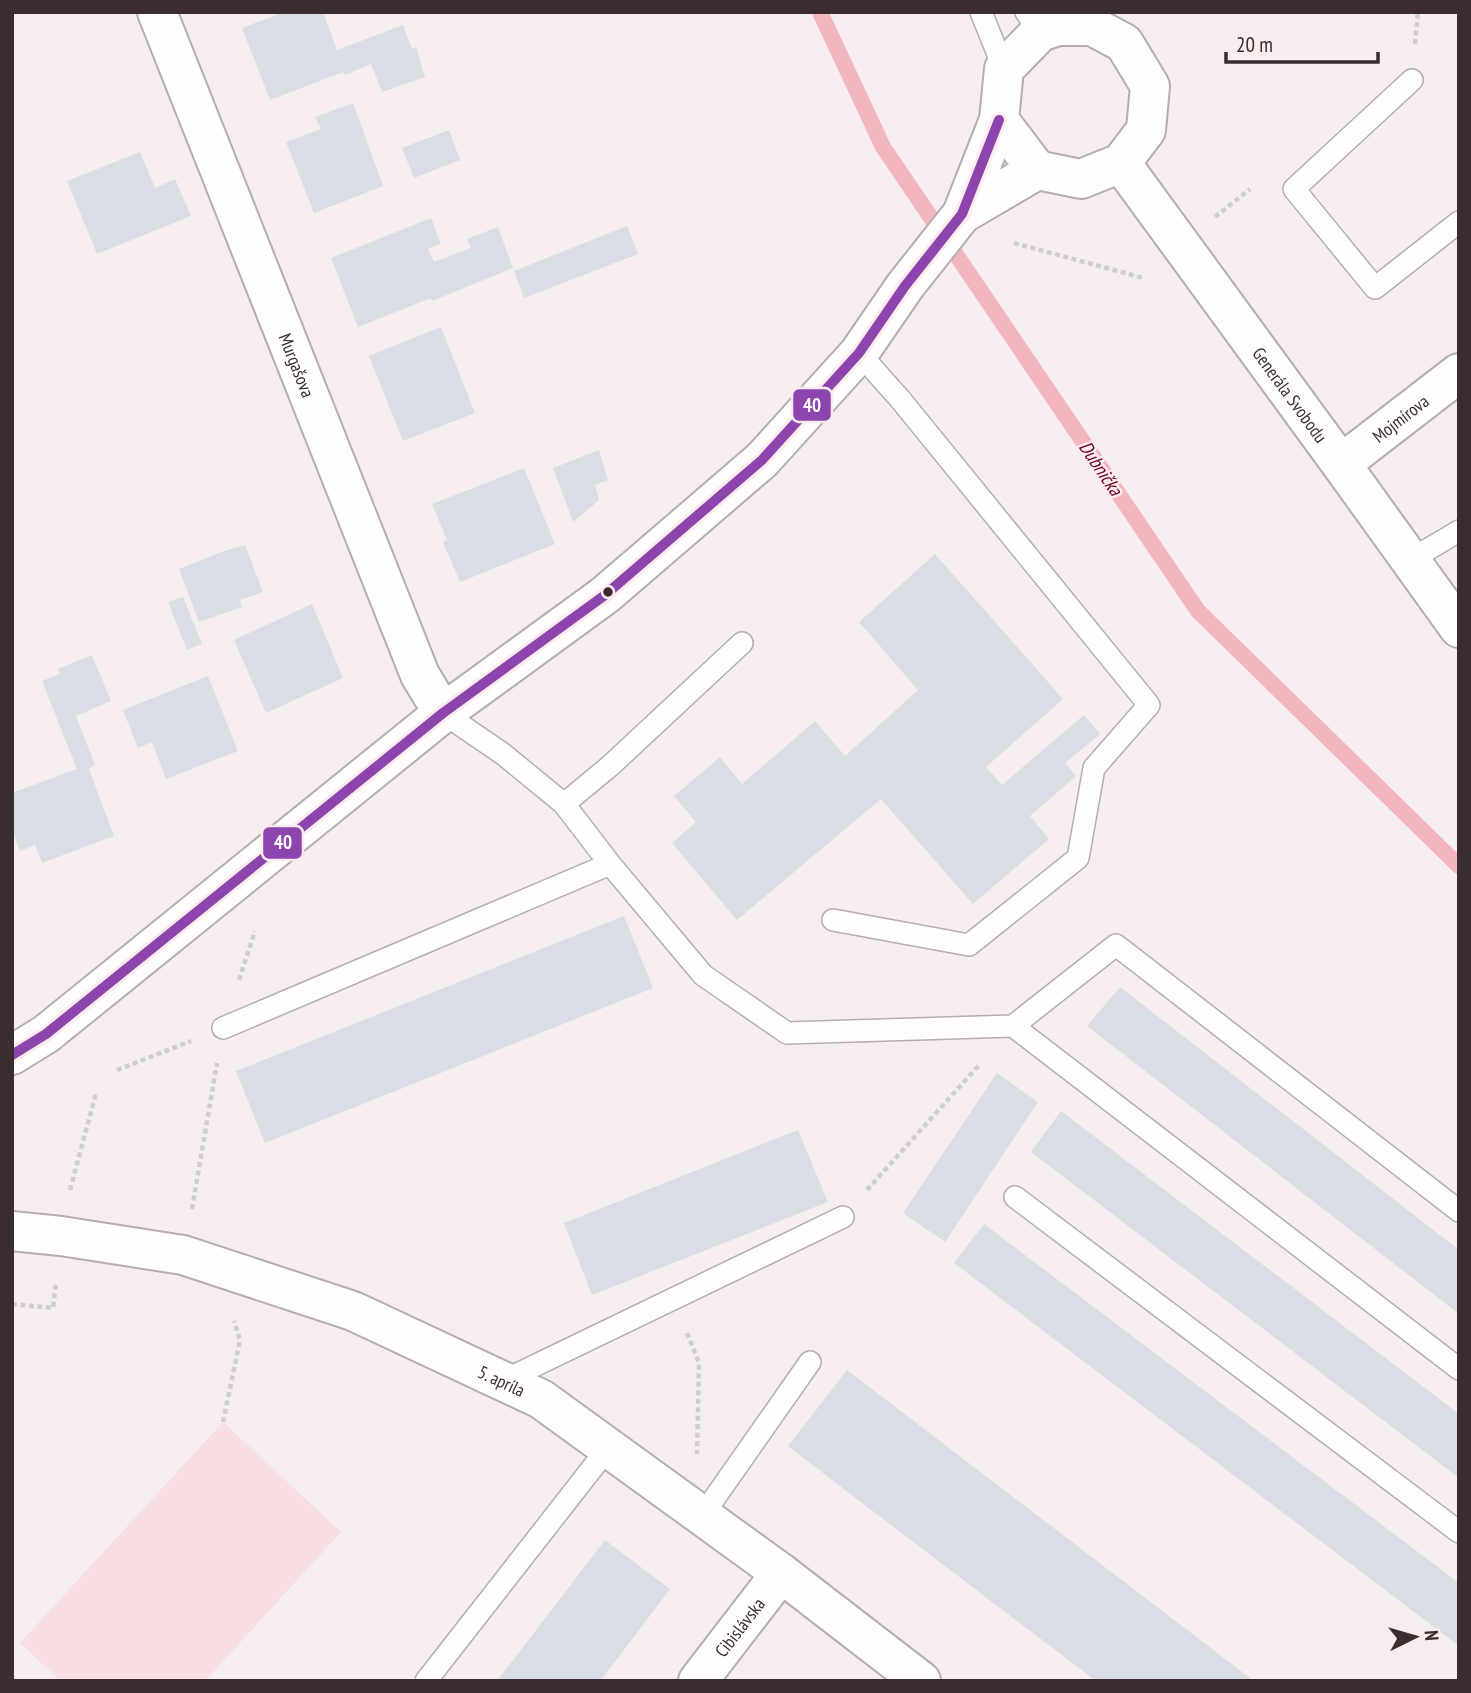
<svg xmlns="http://www.w3.org/2000/svg" width="1471" height="1693" font-family="'PT Sans Narrow',sans-serif">
<rect width="100%" height="100%" fill="#f6eef0"/>
<!-- green -->
<path fill="#f9dee2" d="M223,1422l118,110 -136,149h-144l-41,-38z"/>
<g fill="none" stroke-linecap="round" stroke-linejoin="round">
<!-- stream -->
<path stroke="#f3b5be" stroke-width="16" d="M820,12l63,135 315,464 261,255"/>
</g>
<!-- building -->
<path fill="#d9dee4" d="M276,12h47l14,38 66,-25 9,24 4,-2 9,30 -43,15 -11,-28 -26,11 -2,-3 -73,28 -28,-72 35,-13z
M353,103l30,83 -69,27 -28,-71 35,-13 -6,-12z
M449,130l11,30 -46,18 -12,-30z
M140,152l15,36 20,-9 16,37 -94,38 -30,-73z
M431,218l10,26 -13,5 6,13 37,-14 -4,-9 31,-12 15,41 -81,33 -1,-3 -73,29 -27,-69z
M627,226l11,28 -114,44 -10,-27z
M441,327l34,86 -72,28 -34,-85z
M599,450l9,30 -13,5 4,15 -26,22 -20,-54z
M524,468l31,76 -95,38 -17,-40 4,-2 -15,-36z
M245,545l18,47 -23,8 2,7 -43,15 -20,-53 42,-17z
M935,554l128,145 -77,68 16,18 82,-70 16,19 -35,29 11,13 -46,40 19,23 -76,65 -92,-105 -144,121 -65,-77 24,-21 -22,-26 46,-39 22,27 73,-63 30,35 73,-66 -59,-68z
M183,597l19,47 -15,6 -19,-48z
M312,604l31,74 -77,35 -32,-73z
M92,655l19,46 -35,15 19,49 -6,4 25,67 -72,27 -7,-18 -15,6 -8,-21v-37l65,-24 -35,-88 18,-7 -2,-5z
M208,676l30,75 -72,28 -14,-37 -14,6 -15,-38z
M624,916l29,72 -388,155 -29,-72z
M1120,987l339,263v64l-372,-288z
M997,1073l41,29 -93,140 -42,-29z
M1061,1111l398,303v64l-428,-326z
M798,1130l30,72 -236,93 -28,-72z
M984,1224l475,359v63l-505,-383z
M847,1370l407,311h-158l-247,-188 -61,-47z
M605,1540l65,49 -43,57 -27,35h-103z"/>
<g fill="none" stroke-linecap="round" stroke-linejoin="round">
<defs>
<path id="lane" d="M981,12l23,57
M1026,12l14,20
M1412,80l-118,109 81,99 84,-66
M1410,560l49,-29
M443,713l60,41 61,50 46,60 93,111 84,58 226,-7 103,-81 343,266
M564,804l46,-38 132,-123
M833,920l136,25 109,-87 16,-90 55,-63 -249,-306 -41,-46
M1013,1026l446,343
M223,1028l387,-164
M1015,1197l444,335
M503,1381l340,-164
M702,1516l108,-154
M426,1681l182,-233"/>
<g id="street">
<path id="s1" d="M157,12l263,663 23,38"/>
<path d="M1058,26h34l32,17 26,43 -4,44 -25,33 -40,16 -44,-9 -38,-50 5,-51 36,-37z"/>
<path id="s2" d="M1121,163l220,301 118,164"/>
<path d="M962,214l75,-44"/>
<path id="s3" d="M1341,464l118,-91"/>
<path d="M12,1055l34,-21 397,-321 162,-118 157,-135 97,-107 46,-67 57,-72 37,-94"/>
<path id="s4" d="M12,1231l49,5 122,19 170,56 188,88 240,174 140,108"/>
<path id="s5" d="M698,1681l83,-108"/>
</g>
</defs>
<!-- lane casing -->
<use href="#lane" stroke="#b7adaf" stroke-width="24"/>
<!-- street casing -->
<use href="#street" stroke="#b7adaf" stroke-width="42"/>
<!-- path -->
<path stroke="#d2cece" stroke-width="4.5" stroke-dasharray="5 3.5" stroke-linecap="butt" d="M1415,44l3,-32
M1215,217l35,-28
M1014,243l129,35
M239,980l16,-49
M117,1070l74,-29
M70,1190l26,-97
M867,1190l113,-126
M192,1209l25,-146
M12,1304l41,4 3,-25
M687,1333l12,30 -2,91
M223,1422l17,-82 -6,-19"/>
<!-- lane -->
<use href="#lane" stroke="#fefcfd" stroke-width="21"/>
<!-- street -->
<use href="#street" stroke="#fefcfd" stroke-width="38"/>
<defs>
<path id="bus-1" d="M12,1055l34,-21 397,-321 162,-118 157,-135 97,-107 46,-67 57,-72 37,-94"/>
</defs>
<!-- bus-1 casing -->
<use href="#bus-1" stroke="#faebed" stroke-width="16"/>
<!-- bus-1 -->
<use href="#bus-1" stroke="#8e44ad" stroke-width="10"/>
</g>
<!-- markers -->
<circle fill="#3b2d2f" stroke="#faebed" stroke-width="2.5" cx="608" cy="592" r="6"/>
<g text-anchor="middle" dominant-baseline="central" stroke-width="5" stroke-linejoin="round" paint-order="stroke">
<!-- street labels -->
<g font-size="18" fill="#3b2d2f" stroke="#faebed">
<text stroke="none"><textPath href="#s1" startOffset="380">Murgašova</textPath></text>
<text stroke="none"><textPath href="#s2" startOffset="287">Generála Svobodu</textPath></text>
<text stroke="none"><textPath href="#s3" startOffset="75">Mojmírova</textPath></text>
<text stroke="none"><textPath href="#s4" startOffset="516">5. apríla</textPath></text>
<text stroke="none"><textPath href="#s5" startOffset="68">Cibislávska</textPath></text>
</g>
<!-- water labels -->
<g font-size="19" font-style="italic" fill="#6c0227" stroke="#faebed">
<text transform="translate(1101 468) rotate(56)">Dubnička</text>
</g>
</g>
<g stroke="#faebed" stroke-width="2.5">
<rect x="792" y="388" width="40" height="34" rx="7" fill="#8e44ad"/>
<rect x="262" y="826" width="41" height="34" rx="7" fill="#8e44ad"/>
</g>
<g font-size="19" text-anchor="middle" font-weight="bold" fill="#fff">
<text x="812" y="412">40</text>
<text x="283" y="849">40</text>
</g>
<!-- border -->
<rect width="1471" height="1693" fill="none" stroke="#3b2d2f" stroke-width="28"/>
<!-- north arrow -->
<g transform="translate(1415 1637) rotate(85)" stroke="#faebed" stroke-width="5" paint-order="stroke">
<path d="M0-5L12 26L0 18L-12 26Z" fill="#3b2d2f"/>
<text y="-10" font-size="19" font-weight="bold" text-anchor="middle" fill="#3b2d2f">N</text>
</g>
<!-- scale -->
<path d="M1226 52v10h152v-10" fill="none" stroke="#3b2d2f" stroke-width="3.5"/>
<text x="1236" y="52" font-size="21" fill="#3b2d2f" stroke="#faebed" stroke-width="5" paint-order="stroke">20 m</text>
</svg>
